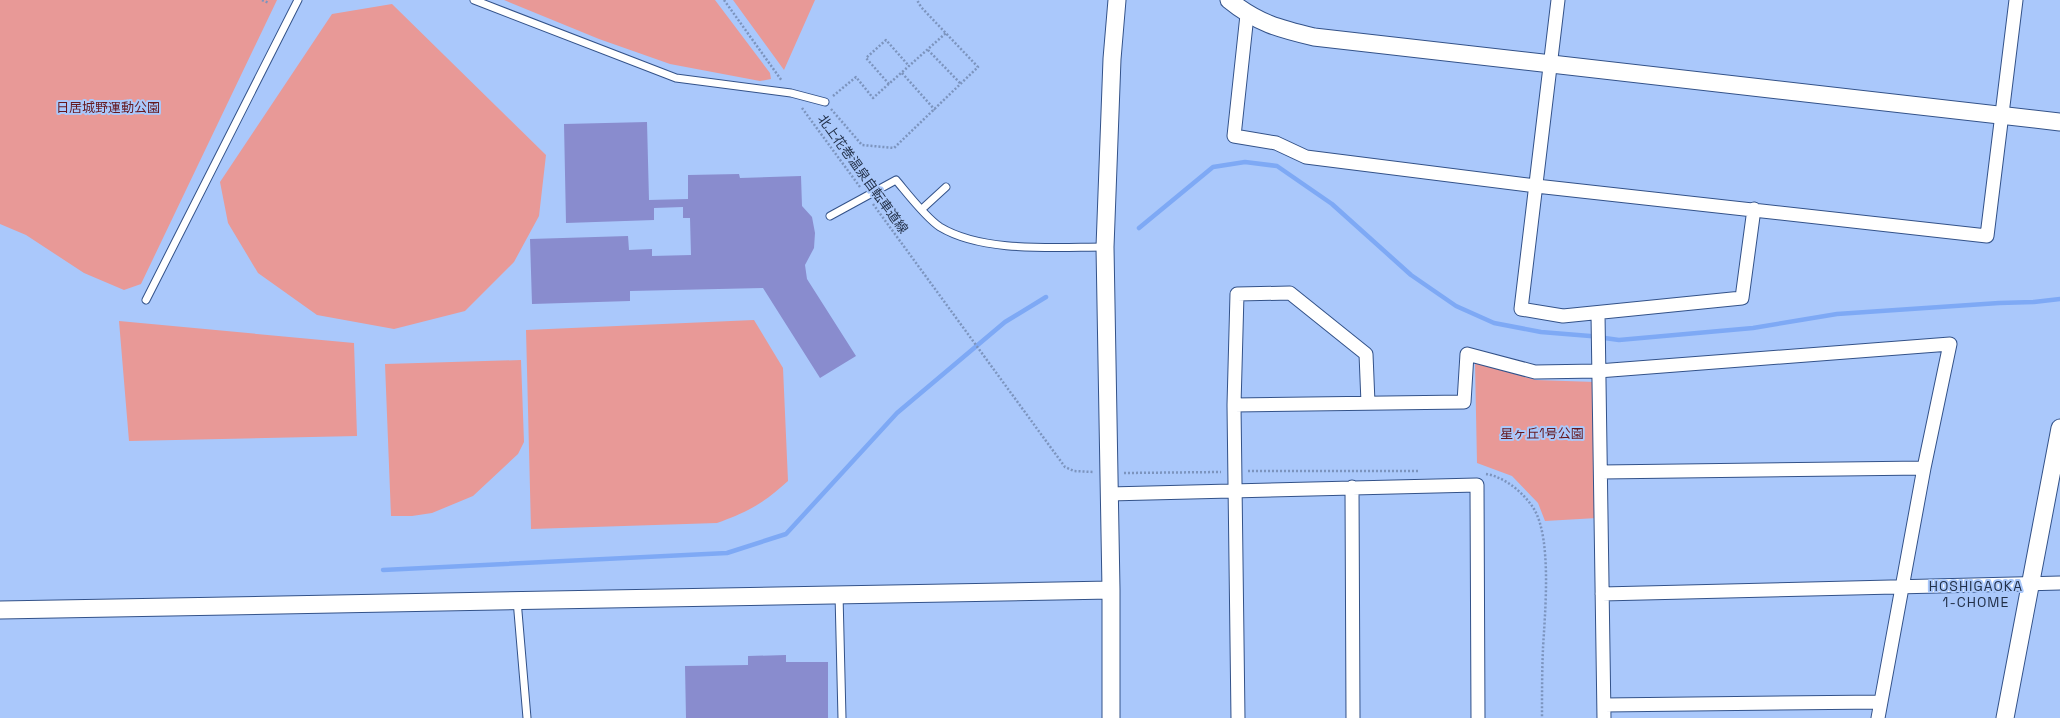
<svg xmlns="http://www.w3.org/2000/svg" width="2060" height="718" font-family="'Space Grotesk','Noto Sans JP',sans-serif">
<rect width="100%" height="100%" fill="#aac8fb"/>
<!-- green -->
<path fill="#e89997" d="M0,0h277l-136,284 -17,6 -40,-17 -58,-38 -26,-11z
M504,0h211l55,73 1,6 -11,2 -90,-17 -71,-25z
M733,0h82l-31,70z
M392,4l154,151 -7,61 -25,46 -49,49 -71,18 -77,-14 -59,-42 -30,-50 -8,-41 112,-168z
M754,320l29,48 5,113c-24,22 -40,31 -71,42l-186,6 -5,-199z
M119,321l235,22 3,93 -228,5z
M521,360l3,82 -6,12 -45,42 -41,17 -20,3h-21l-6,-152z
M1475,363l61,17 59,2 2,136 -52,3 -7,-18 -26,-27 -35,-13z"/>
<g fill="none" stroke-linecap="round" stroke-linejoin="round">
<!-- stream -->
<path stroke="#7ea9f5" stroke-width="4.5" d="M1139,228l74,-61 32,-5 32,4 55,38 79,71 45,31 38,17 47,9 49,4 29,4 134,-12 84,-14 162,-11 35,-1 26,-3
M383,570l344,-17 59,-19 111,-121 108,-91 41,-25"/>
</g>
<!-- building -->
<path fill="#898cce" d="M647,122l2,78 39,-1v-24l51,-1 1,4 61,-2 1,30 10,11 3,16 -1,15 -9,17 2,14 49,77 -36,22 -57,-90 -133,3v10l-98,3 -2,-65 98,-3 1,14 23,-1v7l39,-1 -1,-37h-7v-11l-29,1v12l-88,3 -2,-99z
M786,655v7h42v56h-142l-1,-52 63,-1v-9z"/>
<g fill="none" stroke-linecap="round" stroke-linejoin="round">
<defs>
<path id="service" d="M474,0l202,78 115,15 34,9
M922,209l24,-22
M830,216l66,-36c11,13 30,38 44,47 43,26 115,20 165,20
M146,300l152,-300
M839,594l3,124
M517,600l10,118"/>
<path id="minor" d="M1558,0l-37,309 42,7 179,-18 12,-89
M1247,15l-13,121 42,7 30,14 230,29 451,50 29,-236
M1598,314l6,404
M1234,405l3,-111 53,-1 76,61 2,49
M1601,472l323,-4
M1352,487l1,231
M1109,494l368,-9 1,233
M1602,594l458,-11
M1604,705l277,-3
M1238,718l-4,-313 230,-3 3,-48 68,18 63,-1 352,-27 -26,124 -46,250"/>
<path id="tertiary" d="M1229,0c28,23 51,29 85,37l746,85
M0,610l1111,-20
M1111,718v-128l-6,-343 7,-188 5,-59
M2005,718l55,-290"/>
</defs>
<!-- service casing -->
<use href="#service" stroke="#335289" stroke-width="9"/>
<!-- minor casing -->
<use href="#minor" stroke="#335289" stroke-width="15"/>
<!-- tertiary casing -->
<use href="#tertiary" stroke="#335289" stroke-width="19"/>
<!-- path -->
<path stroke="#7c94be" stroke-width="2.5" stroke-dasharray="2 2" stroke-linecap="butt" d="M262,0l7,3
M724,0l58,81
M928,50l33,34
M902,73l33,37
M889,84l-23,-26 20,-18 23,26
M833,96l23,-19 17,21 73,-65
M802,108l58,79
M831,109l31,36 32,3 84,-81 -57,-60 -4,-7
M873,204l192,263 9,4 19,1
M1248,471h171
M1124,473l97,-1
M1486,474c19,3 38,19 48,35 18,30 11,104 9,139 -1,23 -1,47 -1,70"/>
<!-- service -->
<use href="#service" stroke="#fff" stroke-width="7"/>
<!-- minor -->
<use href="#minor" stroke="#fff" stroke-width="13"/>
<!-- tertiary -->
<use href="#tertiary" stroke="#fff" stroke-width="17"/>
</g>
<g text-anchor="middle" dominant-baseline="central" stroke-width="4" stroke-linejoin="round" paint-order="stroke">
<!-- park labels -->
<g font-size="13" fill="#65181e" stroke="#aac8fb">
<text x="108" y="107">日居城野運動公園</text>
<text x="1542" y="433">星ヶ丘1号公園</text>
</g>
<!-- street labels -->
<g font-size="13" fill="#223049" stroke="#aac8fb">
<text transform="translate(863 174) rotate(54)">北上花巻温泉自転車道線</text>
</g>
<!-- neighbourhood labels -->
<g font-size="14" letter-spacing="1" fill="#223049" stroke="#aac8fb">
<text x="1976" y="586">HOSHIGAOKA<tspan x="1976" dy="16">1-CHOME</tspan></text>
</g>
</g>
</svg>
